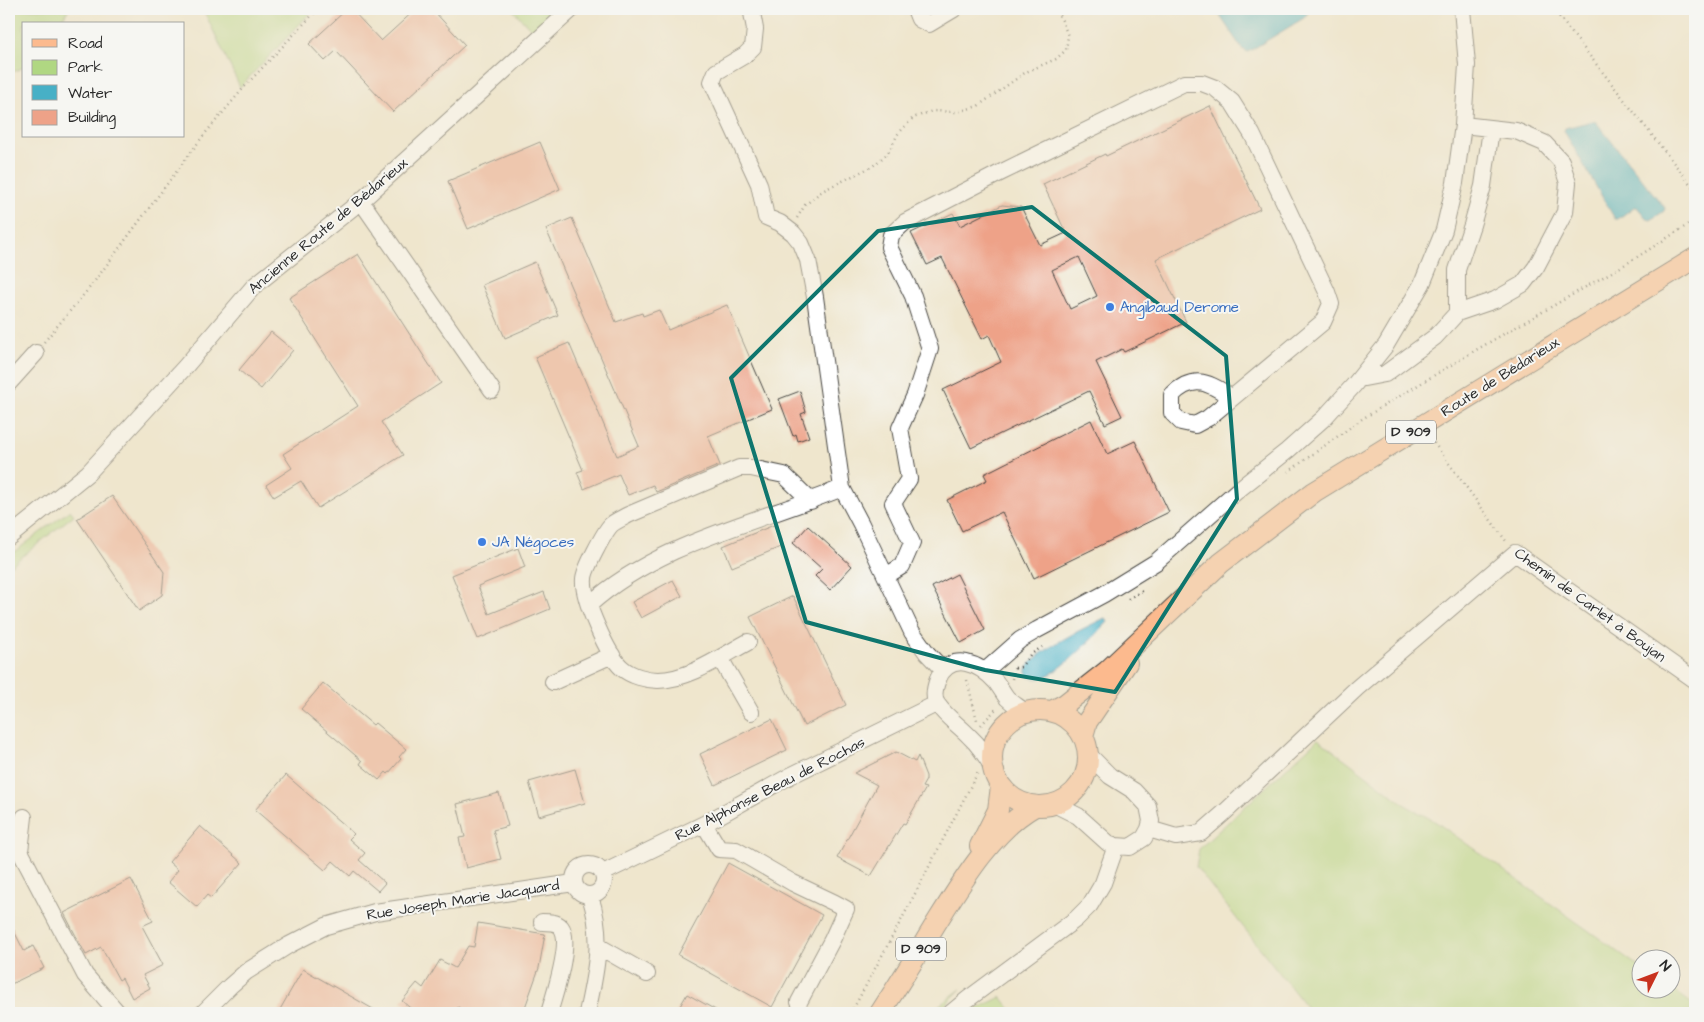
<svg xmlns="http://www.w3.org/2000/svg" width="1704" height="1022" font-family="'Architects Daughter',sans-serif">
<rect width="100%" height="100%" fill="#f6f6f2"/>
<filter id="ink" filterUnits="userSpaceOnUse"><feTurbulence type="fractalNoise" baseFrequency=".02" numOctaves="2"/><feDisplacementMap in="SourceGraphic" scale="10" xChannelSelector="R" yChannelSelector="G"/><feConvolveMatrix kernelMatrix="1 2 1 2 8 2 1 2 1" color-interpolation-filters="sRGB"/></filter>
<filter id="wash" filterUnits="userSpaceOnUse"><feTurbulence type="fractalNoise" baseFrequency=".0096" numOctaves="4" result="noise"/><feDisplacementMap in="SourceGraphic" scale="20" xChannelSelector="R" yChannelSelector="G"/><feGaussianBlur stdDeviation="1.12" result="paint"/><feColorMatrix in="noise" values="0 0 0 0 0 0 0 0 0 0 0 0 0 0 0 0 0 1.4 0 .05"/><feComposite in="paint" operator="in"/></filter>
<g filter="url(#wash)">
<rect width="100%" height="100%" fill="#efe6cd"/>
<!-- green -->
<path fill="#b0d782" stroke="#6e8156" d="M9,9h60l-10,15h-35v43l-15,7z
M203,9h111l-74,78z
M512,9h44l-23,22z
M70,510l4,5 -65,52v-11z
M1318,739l89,67 29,16 205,146 1,22 30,-1 23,17v7h-384l-115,-146 3,-18z
M961,989l-24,24h-8z
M1001,997l13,16h-46z"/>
<!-- water -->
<path fill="#47b0c6" stroke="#396e78" d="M1227,9h84l-7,9 -56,34 -6,-3 -22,-33z
M1592,121l4,1 69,86 -1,3 -13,9 -4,-1 -10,-12h-3l-16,12h-3l-51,-88 1,-3z
M1105,618l3,4c-18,18 -40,44 -63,55 -5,3 -11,2 -16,1 -2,-3 -3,-8 -1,-11 8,-16 60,-41 77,-49z"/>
<g id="blocks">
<!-- building -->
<path fill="#eea288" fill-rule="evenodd" d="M347,9h4l30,32 35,-32h16l33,36 -72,67 -57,-61 -11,10 -16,-17z
M1210,106l50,103 -104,50 30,63 -62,30 -2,-3 -26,13 26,54 -17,8 -16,-33 -118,57 -28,-58 58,-28 -12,-27 -7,4 -40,-81 -15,7 -16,-32 42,-20 7,13 42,-21 19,2 19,38 26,-12 -23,-49 62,-30 1,2zM1079,257l18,39 -27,13 -18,-39z
M540,142l20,47 -92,40 -20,-48z
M572,218l44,104 26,-9 1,3 16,-6 9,20 59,-25 45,104 -64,27 12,29 -64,27 -3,-7 -25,10 -9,-21 -35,15 -7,-17 6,-2 -48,-113 34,-14 48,113 22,-10 -93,-217z
M358,254l83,129 -60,39 22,33 -85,53 -17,-27 -27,16 -8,-12 26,-17 -9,-14 75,-48 -69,-108z
M535,262l23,53 -53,23 -23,-53z
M271,332l22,18 -32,39 -22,-19z
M800,391l6,21 -5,2 8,23 -11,4 -2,-7 -3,2 -14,-37z
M1091,420l16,34 28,-13 34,71 -135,66 -32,-66 -40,19 -15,-31 40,-20 -3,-6z
M112,496l52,76 -2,23 -23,16 -62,-92z
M774,525l9,21 -51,21 -9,-21z
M808,526l44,40 -22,24 -15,-14 7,-7 -29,-26z
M518,548l7,19 -47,19 11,28 55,-22 6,17 -72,30 -26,-64z
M957,574l28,56 -24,13 -29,-56z
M673,580l9,16 -41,22 -9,-16z
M793,596l53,109 -42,21 -54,-109z
M323,683l50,42 2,-2 31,26 -7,8 2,2 -13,15 -2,-2 -7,8 -19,-16 2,-3 -61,-52z
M772,719l15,31 -72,35 -15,-31z
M896,752l19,10 3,-6 8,20v4l-4,7 4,1 -21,36 -2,-1 -32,53 -34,-18 40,-73 -23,-12z
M575,769l10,34 -46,13 -10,-34z
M286,775l68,59 -5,5 16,14 -6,7 26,23 -7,8 -24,-20 -4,5 -17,-15 -8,9 -70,-60z
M499,793l9,33 -15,4 8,29 -35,9 -7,-30 6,-1 -8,-33z
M200,826l42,37 -31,35 -4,-3 -10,12 -29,-25 10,-12 -9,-8z
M728,863l94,52 -50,92 -94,-52z
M131,879l22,42 -11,5 21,39 -20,10 7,13 -18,10 -10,-20 -3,2 -18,-33 -15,8 -22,-42z
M9,921l15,30 9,-5 11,22 -35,17z
M478,923l67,11 -6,34 -16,45h-55l-10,-6 -4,6h-38l-14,-12 15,-18 6,5 17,-28 15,8 13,-22 6,1z
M303,969l77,44h-102z
M687,994l34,19h-45z"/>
</g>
</g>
<g filter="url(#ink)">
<use href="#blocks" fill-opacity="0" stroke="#484743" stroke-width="1"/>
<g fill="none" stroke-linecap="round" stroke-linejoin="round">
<defs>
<path id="minor" d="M915,9l4,10 10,5 25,-15
M752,13l3,16 -2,18 -8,8 -29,17 -4,10 47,102 7,33 14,6 13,10 8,10 7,17 7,37 27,191 19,36 51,108 15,21 16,17
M361,201l131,189
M1457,313l38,-13 28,-16 13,-17 29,-55 3,-29 -7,-22 -17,-18 -28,-12 -53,-6
M1359,379l26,-5 50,-37 22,-24v-43l15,-45 11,-39 8,-57
M9,383l27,-30
M9,537l79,-64 97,-106 69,-81 107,-85 211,-192
M886,576l16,-10 10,-23 -19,-40 16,-24 -9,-51 15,-33 15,-46 -17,-53 -24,-49 2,-12 14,-13 95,-49 184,-90h18l13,5 17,14 20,32 75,158 4,12 -8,18 -91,76c-22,-15 -38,-25 -60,-3v18l9,9 14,3 13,-7 24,-20
M589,605c70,-63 168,-82 253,-117
M748,642c-26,14 -59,38 -90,38 -11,0 -27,-4 -36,-12 -14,-12 -40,-70 -38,-89 0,-9 21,-48 27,-54 4,-4 12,-7 17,-10l111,-47h12l33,7 27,26
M720,658l31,54
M985,671l35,-31 17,-10 67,-36 52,-32 82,-72 49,-39 37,-33 30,-33 32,-40 36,-61 22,-54 11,-47 8,-58 4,-60 -5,-56
M553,682l59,-27
M993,768c-7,-12 -13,-22 -23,-31 -10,-11 -24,-20 -32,-32 -6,-7 -3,-18 0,-26 13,-29 42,-15 58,3 4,5 7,11 11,16 5,5 12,9 18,14
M1054,804l24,12 30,27 8,3 14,1 14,-9 5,-9 2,-8 -3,-15 -14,-15 -24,-15 -22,-22
M24,817l-4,34 65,124 33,38
M704,824l15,25 17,1 57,33 42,20 11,6 -14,31 -33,62
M1149,829l27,8 25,-4 24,-21 132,-124 158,-135 180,127
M574 880a15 15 0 1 1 30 0a15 15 0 1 1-30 0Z
M603,873l101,-49 86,-48 146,-72
M542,922c6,0 15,0 19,5 11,14 -7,70 -12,86
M598,946l49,28
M203,1013l27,-27 16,-14 43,-27 37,-19 49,-14 199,-29
M587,1013c9,-42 17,-75 3,-117
M951,1013l17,-14 108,-80 14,-14 13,-22 13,-37"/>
<path id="major" d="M992 758a48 48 0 1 1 96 0a48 48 0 1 1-96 0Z
M1052,711l13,-7 42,-33 114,-108 93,-71 381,-234
M1083,736l4,-14 40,-59
M980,846l18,-36 3,-24
M880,1013c19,-29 37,-58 55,-88 25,-40 58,-96 100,-119"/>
</defs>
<!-- minor casing -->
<use href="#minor" stroke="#484743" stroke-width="18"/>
<!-- major casing -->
<use href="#major" stroke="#484743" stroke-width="22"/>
<!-- path -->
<path stroke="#484743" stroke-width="2.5" stroke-dasharray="1 4" stroke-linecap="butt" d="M1553,9l142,181
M797,218l8,-13 17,-14 51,-25 15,-13 10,-19 15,-16 19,-7 25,1 21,-6 48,-34 30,-13 10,-9 2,-14 -7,-18 -7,-9
M44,342l47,-56 112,-150 44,-52 71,-75
M1431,439l75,102
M1288,472l74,-53 114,-69 155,-89 55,-35 9,-9
M1128,599l14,-8
M1015,668l6,-1 9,-12 12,-8
M1012,679l3,-11
M967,680l10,40
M981,725l15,-16
M851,1013l53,-98 74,-143"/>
<!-- minor -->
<use href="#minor" stroke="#fff" stroke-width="16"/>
<!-- major -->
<use href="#major" stroke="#fcba8e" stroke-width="20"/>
</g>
</g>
<!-- marked area -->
<path d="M0 0H1704V1022H0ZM1032,207l194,149 11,143 -122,193 -130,-22 -179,-48 -75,-244 147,-147z" fill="#efe6cd" fill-opacity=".55" fill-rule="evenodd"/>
<path fill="none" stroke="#0f766e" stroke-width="4" stroke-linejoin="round" d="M1032,207l194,149 11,143 -122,193 -130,-22 -179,-48 -75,-244 147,-147z"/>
<!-- markers -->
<g fill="#3f7fe0" stroke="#f6f6f2" stroke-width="2">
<circle cx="1110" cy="307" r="5"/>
<circle cx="482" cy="542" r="5"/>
</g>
<g text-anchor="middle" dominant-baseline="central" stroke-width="4" stroke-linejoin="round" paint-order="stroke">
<!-- shield labels -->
<g fill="#f6f6f2" stroke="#686867" stroke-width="1">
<rect x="1386" y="420.5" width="50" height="23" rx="4"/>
<rect x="896" y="937.5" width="50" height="23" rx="4"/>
</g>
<g font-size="14" font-weight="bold" fill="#2b2b2b">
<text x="1411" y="432">D 909</text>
<text x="921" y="949">D 909</text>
</g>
<!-- street labels -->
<g font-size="15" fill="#2b2b2b" stroke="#f6f6f2">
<text transform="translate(328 226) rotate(-40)">Ancienne Route de Bédarieux</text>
<text transform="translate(1500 377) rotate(-32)">Route de Bédarieux</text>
<text transform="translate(1590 605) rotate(36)">Chemin de Carlet à Boujan</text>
<text transform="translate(770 789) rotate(-27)">Rue Alphonse Beau de Rochas</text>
<text transform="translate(463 900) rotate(-9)">Rue Joseph Marie Jacquard</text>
</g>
<!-- shop labels -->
<g font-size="15" fill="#366cbe" stroke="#f6f6f2" text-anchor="start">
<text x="1120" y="307">Angibaud Derome</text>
<text x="492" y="542">JA Négoces</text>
</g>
</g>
<!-- margin -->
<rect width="1704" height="1022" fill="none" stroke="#f6f6f2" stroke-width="30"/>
<!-- legend -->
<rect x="22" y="22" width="162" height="115" fill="#f6f6f2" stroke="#a5a5a2"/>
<rect x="32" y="39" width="25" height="8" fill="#fcba8e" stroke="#a5a5a2"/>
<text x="68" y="48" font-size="15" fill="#2b2b2b">Road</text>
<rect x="32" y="60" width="25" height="15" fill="#b0d782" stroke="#a5a5a2"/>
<text x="68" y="72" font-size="15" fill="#2b2b2b">Park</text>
<rect x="32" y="85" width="25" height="15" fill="#47b0c6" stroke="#a5a5a2"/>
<text x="68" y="98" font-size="15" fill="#2b2b2b">Water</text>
<rect x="32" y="110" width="25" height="15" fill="#eea288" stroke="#a5a5a2"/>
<text x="68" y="122" font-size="15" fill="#2b2b2b">Building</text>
<!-- north arrow -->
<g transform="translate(1656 974) rotate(48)"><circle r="24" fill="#f6f6f2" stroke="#a5a5a2"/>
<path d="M0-4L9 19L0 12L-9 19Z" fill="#c8321e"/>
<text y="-8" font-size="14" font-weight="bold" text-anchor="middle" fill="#2b2b2b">N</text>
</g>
</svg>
